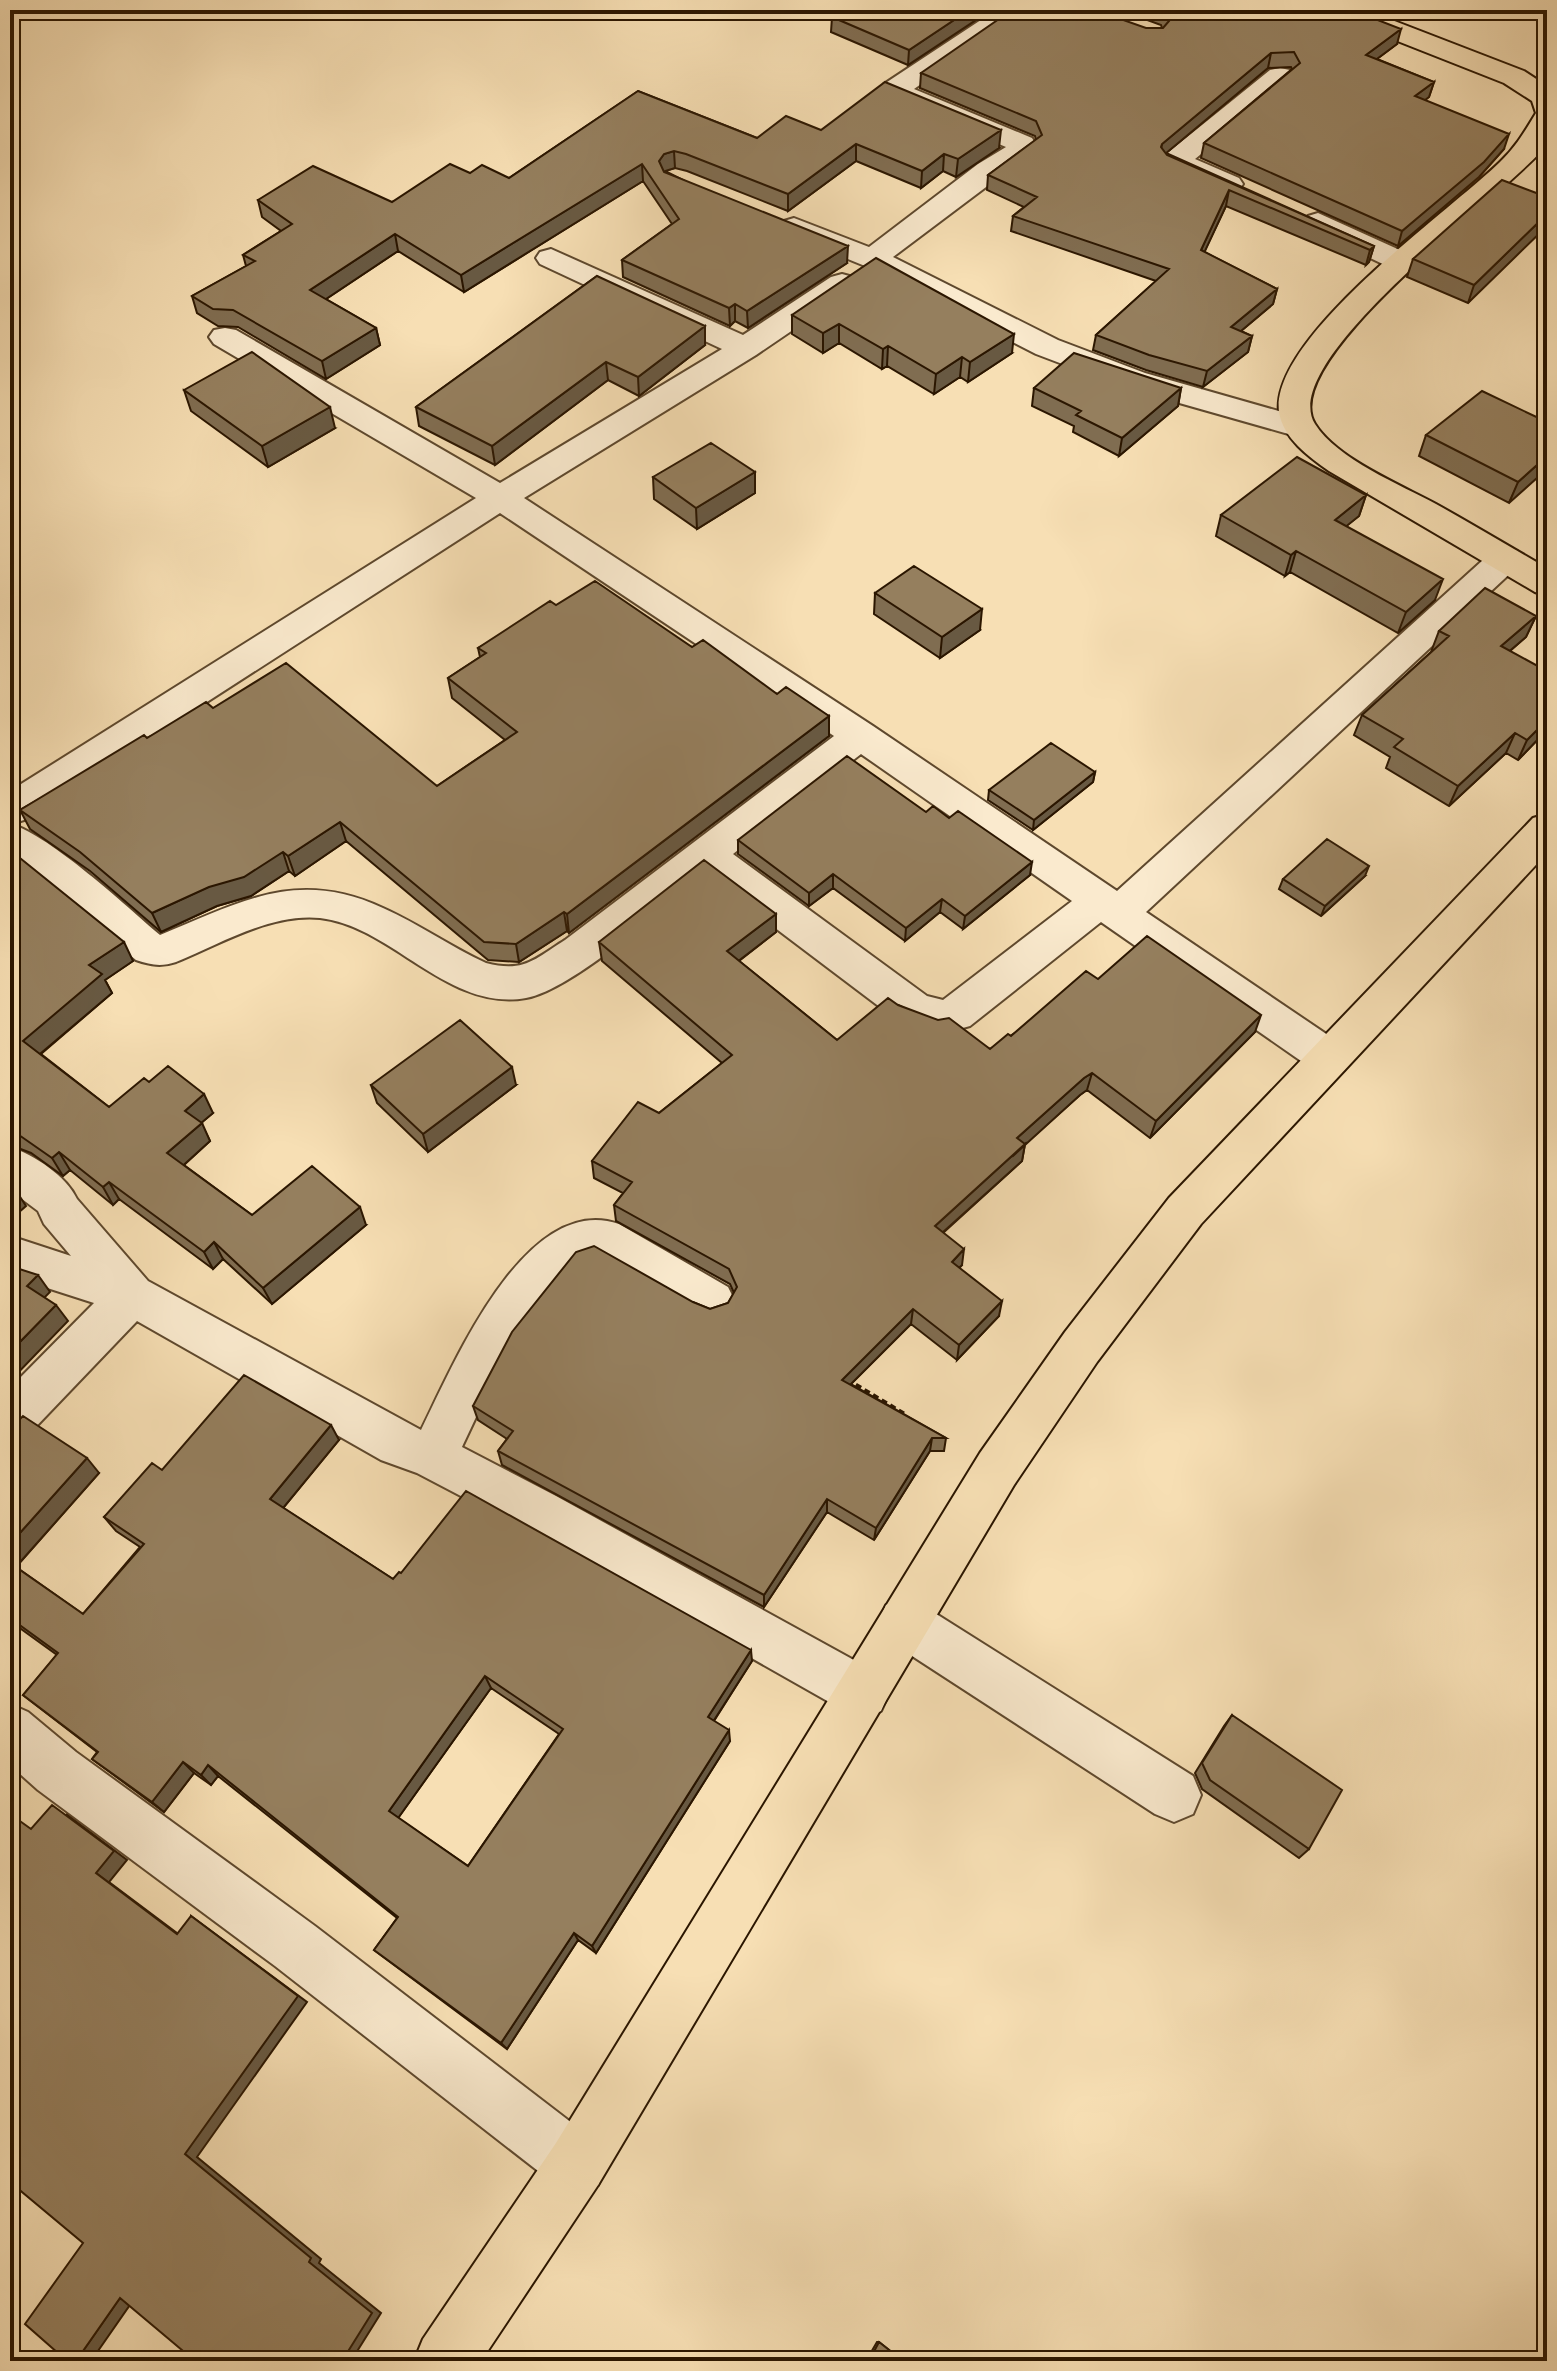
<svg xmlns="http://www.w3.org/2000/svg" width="1557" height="2371" font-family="'IM FELL English',serif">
<rect width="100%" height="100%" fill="#f7dfb4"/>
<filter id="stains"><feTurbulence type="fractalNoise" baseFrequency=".0025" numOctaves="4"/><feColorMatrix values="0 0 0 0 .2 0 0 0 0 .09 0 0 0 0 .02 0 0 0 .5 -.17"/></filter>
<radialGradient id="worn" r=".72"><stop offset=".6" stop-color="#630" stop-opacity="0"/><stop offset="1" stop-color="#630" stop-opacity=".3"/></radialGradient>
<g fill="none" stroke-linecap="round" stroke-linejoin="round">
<defs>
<path id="minor" d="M996,10h30l-112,79 118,49 6,10 -145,109 165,83 87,33 165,47 5,7 -5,7 -11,3 -176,-50 -87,-33 -171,-88 -81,-33 -5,-6 5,-6 10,-3 75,29 109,-83 28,-17 -122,-51 -4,-6 4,-6z
M1075,10h49c-12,17 -36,17 -49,0z
M1280,68l10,2 4,6 -4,6 -95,77 44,19 4,6 -4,6c-23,6 -52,-14 -74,-23l-4,-6 4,-6 105,-85z
M1318,213l95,43 4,6 -4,6 -11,3 -11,-3 -83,-40 -5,-6 5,-6z
M551,249l192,86 88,-58 11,-3 11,3 4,6 -4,6 -97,66 -232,143 349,228 244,165 376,-340 12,-3 12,3 5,8 -5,8 -371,345 198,134 6,12 -6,12 -15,5 -15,-5 -213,-148 -131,104 -33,9 -40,-15 -192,-145c-40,31 -133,115 -179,123 -78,14 -134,-72 -206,-80 -49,-5 -100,26 -144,44 -15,5 -25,3 -40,-2l-126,-102v-67l466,-293 -262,-154 -5,-7 5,-7 11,-2 11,2 264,153 222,-134 -182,-85 -4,-6 4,-6zM500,513l334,223 -269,204c-30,19 -41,33 -79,23 -35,-16 -67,-39 -103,-55 -86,-40 -142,-6 -223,27 -35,-30 -108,-98 -149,-111l13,-4zM861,754l211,147 -129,99 -16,-4 -194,-142z
M10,1147c25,8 56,29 67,52l71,82 273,149c32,-64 104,-239 198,-206l109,63 7,14 -7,14 -16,6 -16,-6 -99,-57c-52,4 -114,145 -135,189l94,49 325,179 8,18 -8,18 -18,8 -18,-8 -323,-183 -105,-55 -36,-13 -244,-139 -110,115 -17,7v-55l84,-85 -84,-27v-40l61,20 -27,-32 -6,-13 -28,-21z
M904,1597l18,8 271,171 8,19 -8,19 -19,8 -19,-8 -269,-175 -7,-17 7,-17z
M10,1704l18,8 48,40 239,174 283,217 8,21 -8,21 -21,8 -21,-8 -281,-219 -237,-176 -28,-25z"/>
<path id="major" d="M1330,10h36l158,61 23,15v58l-4,5c-39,47 -268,211 -228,275 22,35 86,61 121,80 38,21 74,43 111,64v28l-12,-4 -206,-121c-20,-14 -46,-33 -50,-59 -9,-75 171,-201 221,-250 16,-15 25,-31 36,-49l-4,-12 -28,-18 -170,-67z
M1547,814v39l-346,371 -104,138 -83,123 -416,700 -117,176h-67l9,-22 133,-196 424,-690 85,-121 104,-134 364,-380z"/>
</defs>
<!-- minor casing -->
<use href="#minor" stroke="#5e482d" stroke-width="4"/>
<!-- major casing -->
<use href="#major" stroke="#2b1600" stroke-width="4"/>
<!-- path -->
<path stroke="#2b1600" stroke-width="5" stroke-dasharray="6 4" stroke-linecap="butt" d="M847,1380l60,36"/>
<!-- minor -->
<use href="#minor" fill="#faeace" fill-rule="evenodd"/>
<!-- major -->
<use href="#major" fill="#f7dfb4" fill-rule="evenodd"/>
</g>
<!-- wall -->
<path fill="#806d51" stroke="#2b1600" stroke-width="2" fill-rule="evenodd" d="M844,10h147l-83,55 -77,-33 1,-15z
M1120,10h232l45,34 -20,15 57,23 -5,15 -4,3 79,49 -25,28 -81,69 -197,-88 3,-15 88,-74 -1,-2 -23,1 -102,85 208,93 -5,16 -3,3 -140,-59 -22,46 73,37 -4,15 -32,27 11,5 -4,16 -45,35 -57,-17 -53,-20 3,-15 60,-54 -145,-50 2,-15 11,-9 -37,-17 1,-15 48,-35 -1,-4 -115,-48 1,-15 225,-45h16l-1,-3z
M638,91l119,47 64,-8 178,18 -43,29 -13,-6 -22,17 -65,-27 -68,50 -101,-40 -12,-3 -10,3 182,92 -99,65 -13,-7 -5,5 -107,-49 -1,-17 50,-36 -29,-43 -179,111 -66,-41 -72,48 50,29 4,17 -54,34 -88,-52 -20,-1 -21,-13 -5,-17 54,-30 -3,-11 38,-24 -19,-14 -4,-17 134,2 78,-29 39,5z
M1547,197l-79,106 -61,-26 6,-18z
M597,276l108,69 -66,51 -31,-16 -113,85 -76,-39 -3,-19z
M792,315l220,38 -44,29 -8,-5 -26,17 -47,-28 -5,3 -43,-26 -16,10 -31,-19z
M1034,388h147l-3,18 -59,50 -46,-24 1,-6 -42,-20z
M184,390l151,38 -67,39 -77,-56z
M1547,422l-38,81 -90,-47 7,-21z
M755,472v21l-58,36 -43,-30 -1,-22z
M1366,495l-7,21 -13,10 89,74 -37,33 -108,-61 -5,4 -69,-40 5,-21z
M875,593l105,37 -40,28 -66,-44z
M556,605l136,42 85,47 52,22v20l-260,197 -2,-2 -48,31 -31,-2 -142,-119 -51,35 -6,-5 -38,25 -34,10 -56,26 -71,-61 -60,-42 -10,-19 127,-72 66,-30 224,78 68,-46 -53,-42 -4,-20 32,-21 -2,-9z
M1536,616l-10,21 -16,14 37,79 -29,30 -12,-7 -57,53 -63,-38 4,-11 -36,-22 8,-20 69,-63 8,-21z
M1095,772l-2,10 -60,48 -45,-30 1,-10z
M926,812l104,63 -67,54 -23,-17 -35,29 -72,-53 -24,18 -71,-52v-14z
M10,850l123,111 -28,19 7,13 -71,61 68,53 40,-25 64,31 -12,10 9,18 -26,24 68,50 114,10 -94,79 -49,-45 -10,10 -94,-70 -6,6 -43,-35 -7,6 -32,-23 -21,-8z
M1365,876l-44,40 -42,-27 4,-10z
M776,914v18l-37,29 98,79 61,-35 92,44 108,-70 157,53 -105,106 -63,-48 -7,5 -55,49 -3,17 -79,72 19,32 -3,3 40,48 -42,44 -46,-36 -60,60 95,54 -2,13h-14l-56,89 -47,-28 -63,95 -262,-142 -4,-14 9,-12 -29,-19 -5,-14 220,-104 17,7 18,-6 6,-10 -4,-9 -114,-63 -2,-16 9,-12 -29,-15 -2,-17 67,-48 63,-50 -120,-102 -3,-19z
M371,1085h145l-88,67 -51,-49z
M10,1426l89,47 -83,94 67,47 57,-67 -24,-16 -12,-14 58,-47 177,-30 -56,68 110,71 8,-6 351,88 -38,60 16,20 -134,212 -18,-13 -71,109 -133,-99 23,-32 -179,-142 -7,9 -17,-12 -30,39 -72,-53 5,-7 -74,-57 34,-40 -47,-34zM491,1688l68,46 -91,132 -70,-48z
M1232,1715l77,134 -10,9 -97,-69 -7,-16 29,-47z
M877,2342h2l24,19h-37z"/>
<!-- shaded-wall -->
<path fill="#685942" stroke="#2b1600" stroke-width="2" d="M969,10h22l-83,55 1,-15z
M1401,29l-4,15 -35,26 4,-15z
M1271,53l-3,15 -109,91 3,-15z
M1434,82l-5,15 -18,14 4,-15z
M1001,130l-2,18 -43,29 2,-18z
M1509,134l-5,15 -25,28 -81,69 4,-15z
M856,144v17l-68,50v-17z
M674,151l1,17 -10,3 -5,7 -1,-17 5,-7z
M944,154l-1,17 -22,17 1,-17z
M642,164l1,17 -179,111 -3,-17z
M1229,190l-3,16 -28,60 3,-16z
M1547,214v12l-79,77 6,-18z
M395,234l3,17 -84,56 -4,-17z
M848,246l-1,17 -99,65 -1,-17z
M1374,246l-5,16 -3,3 4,-15z
M1277,289l-4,15 -45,38 3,-15z
M735,304v17l-5,5 -1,-18z
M839,324v19l-16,10v-20z
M705,326v19l-66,51 -1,-19z
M376,328l4,17 -54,34 -4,-18z
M1014,334l-2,19 -44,29 2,-20z
M1252,336l-4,16 -45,35 4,-16z
M888,346l-1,20 -5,3 1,-20z
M962,357l-2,20 -26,17 2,-20z
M606,362l2,18 -113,85 -3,-19z
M1181,388l-3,18 -59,50 3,-18z
M330,407l5,21 -67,39 -6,-21z
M1547,456v13l-38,34 9,-21z
M755,472v21l-58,36 -1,-21z
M1366,495l-7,21 -31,25 7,-21z
M1296,551l-6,21 -5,4 6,-21z
M1443,579l-8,21 -37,33 8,-21z
M982,609l-2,21 -40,28 2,-21z
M1536,616l-10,21 -34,29 9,-20z
M829,716v20l-260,197 -2,-19z
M1547,720v10l-29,30 9,-20z
M1515,733l-9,20 -57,53 9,-20z
M1095,772l-2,10 -60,48 1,-10z
M340,822l6,19 -51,35 -7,-20z
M283,852l6,19 -38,25 -34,10 -56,26 -9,-19z
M1032,862l-2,13 -67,54 2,-13z
M1369,866l-4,10 -44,40 4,-10z
M833,874v14l-24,18v-13z
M942,899l-2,13 -35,29 1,-13z
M564,912l3,19 -48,31 -3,-18z
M776,914v18l-48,37 -1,-18z
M124,942l9,19 -28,19 7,13 -78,66 -11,-18 66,-76z
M1261,1015l-6,17 -105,106 6,-17z
M512,1067l4,18 -88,67 -5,-18z
M1092,1073l-5,17 -7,5 -66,60 3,-17 67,-60z
M204,1094l9,19 -19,16 -9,-18z
M202,1123l8,18 -33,30 -10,-18z
M1025,1144l-3,17 -90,81 3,-16z
M59,1152l11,18 -7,6 -11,-18z
M109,1182l10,17 -6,6 -10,-18z
M15,1189l11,17 -16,14v-28z
M360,1207l6,18 -94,79 -9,-16z
M214,1242l9,17 -10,10 -9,-17z
M964,1249l-2,16 -13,13 3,-16z
M38,1275l12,17 -11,11 -12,-17z
M1002,1301l-3,15 -42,44 2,-15z
M56,1305l12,16 -58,60v-29z
M913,1309l-2,15 -70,70 1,-14z
M331,1425l8,15 -60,73 -9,-14z
M932,1438l-2,13 -56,89 2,-12z
M87,1458l12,15 -85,96 -4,-4v-21z
M827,1499v13l-63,95v-12z
M751,1650l1,11 -43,67 -1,-11z
M485,1676l6,12 -95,133 -7,-10z
M729,1730l1,11 -134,212 -4,-7z
M183,1762l11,11 -30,39 -12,-10z
M208,1765l10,11 -7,9 -10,-10z
M66,1814l61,46 -18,22 80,60 -12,-8 -81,-61z
M191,1916l116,86 -110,155 124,102 -2,4 62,50 -30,48h-9l-33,-99 -124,-108z
M574,1933l4,7 -71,109 -6,-6z
M120,2298l14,1 -43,62h-15z"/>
<!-- building -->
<path fill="#957f5e" stroke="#2b1600" stroke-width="2" fill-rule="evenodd" d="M844,10h125l-60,40 -77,-33z
M1012,10h83l51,18h17l6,-7 -6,-11h189l49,19 -35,26 68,27 -19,14 94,38 -25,28 -82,69 -198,-88 96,-80 -6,-11 -23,1 -109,91 -1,3 6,8 207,91 -4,4 -141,-60 -28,60 76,39 -46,38 21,9 -45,35 -58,-16 -53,-20 73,-66 -156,-53 24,-19 -49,-22 54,-40 -6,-14 -115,-48z
M885,82l116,48 -43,29 -14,-5 -22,17 -66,-27 -68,50 -102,-40 -12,-3 -10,3 -5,7 5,11 184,74 -101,65 -12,-7 -6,4 -107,-48 57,-41 -37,-55 -181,111 -66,-41 -85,56 66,38 -54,33 -89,-51 -20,-1 -21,-13 63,-35 -12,-6 49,-31 -34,-24 55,-34 79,36 58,-38 20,9 12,-8 27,13 129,-87 119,47 29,-22 35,14z
M1502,180l45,17v17l-73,71 -61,-26z
M876,258l138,76 -44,28 -8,-5 -26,17 -48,-28 -5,3 -44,-25 -16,9 -31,-18z
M597,276l108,50 -67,51 -32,-15 -114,84 -76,-39z
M252,352l78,55 -68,39 -78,-56z
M1074,353l107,35 -59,50 -46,-23 5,-4 -47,-23z
M1482,391l65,31v34l-29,26 -92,-47z
M711,443l44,29 -59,36 -43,-31z
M1297,457l69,38 -31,25 108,59 -37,33 -110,-61 -5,4 -70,-40z
M914,566l68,43 -40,28 -67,-44z
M595,581l97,66 11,-7 74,54 9,-7 43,29 -262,198 -3,-2 -48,32 -32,-2 -144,-120 -52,34 -5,-4 -39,25 -35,10 -57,26 -72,-61 -60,-42 124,-75 3,3 59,-36 7,6 73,-45 151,123 80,-54 -69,-54 38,-25 -8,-5 72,-47 6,4z
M1485,588l51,28 -35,30 46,25v49l-20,20 -12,-7 -57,53 -64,-39 9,-8 -41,-24 87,-79 -10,-5z
M1051,743l44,29 -61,48 -45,-30z
M847,756l79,56 7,-6 16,12 9,-7 74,51 -67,54 -23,-17 -36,29 -73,-54 -24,19 -71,-53z
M1327,839l42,27 -44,40 -42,-27z
M10,850l114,92 -35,23 13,9 -79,67 86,66 35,-29 5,4 19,-16 36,28 -19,17 17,12 -35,30 85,62 60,-49 48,41 -97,81 -49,-46 -10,10 -95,-70 -6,5 -44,-35 -7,6 -33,-23 -9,-4z
M704,860l72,54 -49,37 110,89 51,-42 10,7 40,15 11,-2 41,31 18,-15 3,2 75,-65 12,8 49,-43 114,79 -105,106 -64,-48 -8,5 -67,60 8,6 -90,82 29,23 -12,13 50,39 -43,44 -46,-36 -71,71 104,58h-14l-56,90 -49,-29 -63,96 -266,-144 15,-20 -40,-25 39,-74 64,-80 18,-6 99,56 17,7 18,-6 9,-16 -8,-18 -115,-64 18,-23 -40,-21 46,-59 21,11 73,-58 -133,-113z
M460,1020l52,47 -89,67 -52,-49z
M10,1266l28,9 -11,11 29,19 -46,47z
M244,1375l87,50 -61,74 123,80 6,-7 2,1 65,-82 285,159 -43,67 21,13 -137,216 -18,-13 -73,110 -127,-93 24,-33 -190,-152 -7,10 -18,-13 -31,40 -60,-43 6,-7 -75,-57 35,-42 -48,-35v-55l73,51 61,-70 -40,-27 48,-54 10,7zM485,1676l78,53 -95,137 -79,-55z
M23,1416l64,42 -77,86v-118l5,-2z
M1232,1715l110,75 -33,59 -99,-69 -8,-17z
M52,1805l62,46 -18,22 81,61 14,-18 107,80 -113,158 126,104 -2,4 63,51 -30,48h-147l-75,-63 -44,63h-9l-42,-37 58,-81 -73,-61v-368l21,15z
M879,2342l24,19h-34z"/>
<!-- margin -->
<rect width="1557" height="2371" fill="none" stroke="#f7dfb4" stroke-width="40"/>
<rect x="12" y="12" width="1533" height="2347" fill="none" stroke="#2b1600" stroke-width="4"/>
<rect x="20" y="20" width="1517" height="2331" fill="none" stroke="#2b1600" stroke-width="2"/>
<rect width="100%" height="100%" filter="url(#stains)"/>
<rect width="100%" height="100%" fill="url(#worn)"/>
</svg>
